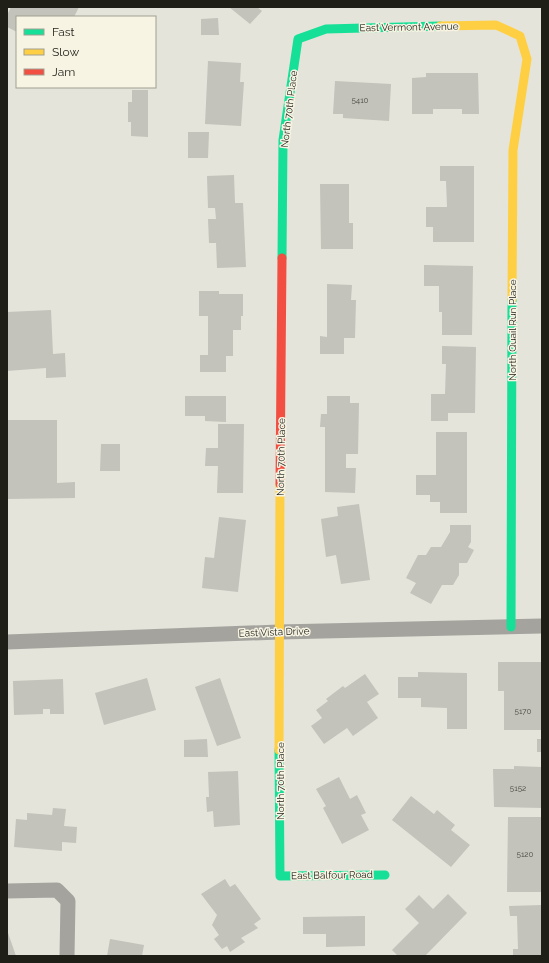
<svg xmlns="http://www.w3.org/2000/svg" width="549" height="963" font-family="Raleway,sans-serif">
<rect width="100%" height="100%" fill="#e5e4da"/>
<!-- building -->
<path fill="#c3c2bb" d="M11,7h68l-5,10h-57v15l-10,-5v-12z
M229,7h28l5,4 -12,13z
M218,18l1,17h-18v-16z
M208,61l33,2 -1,19h4l-3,44 -36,-2z
M426,73h52l1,41h-17v-5h-29v5h-21v-36l14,-1z
M335,81l56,3 -2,37 -46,-3v-4h-10z
M132,90h16v47l-17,-1v-14h-3v-20h4z
M188,132h21l-1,26h-20z
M440,166h34v76h-41v-15h-7v-20h21l-1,-26h-6z
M234,175l1,28h8l3,64 -29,1 -1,-25h-7l-1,-24h8l-1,-11h-7l-1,-32z
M320,184h29v39h4v26h-32z
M424,265l49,1 -1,69h-30v-23h-3v-26h-15z
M327,284l25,1 -1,15h5l-1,38h-11v16h-24v-18l7,1z
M199,291h20v3h24v22h-2v14h-8v26h-7v16h-26v-17h8v-39h-9z
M51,310l2,44 12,-1 1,24 -20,1v-10l-39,3v-59z
M442,346l34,1 -1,66h-27v8h-17v-27h14l1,-30h-4z
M185,396h41v26l-21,-1v-5h-20z
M327,396h23v7h9l-1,51h-12v14h10l-1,25 -30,-1v-65h-5l1,-13h6z
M7,420h50v63l18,-1v16l-68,1z
M218,424h26l-1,69h-26l1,-27h-13l1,-18h12z
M436,432h31v81h-27v-11h-10v-7h-14v-20h20z
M101,444h19v27h-20z
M359,504l11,76 -29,4 -5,-29 -10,2 -5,-38 17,-3 -1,-9z
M219,517l27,3 -8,72 -36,-4 3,-31 9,1z
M450,525h21v17l-3,5 6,3 -7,13h-8v12l-6,10h-11l-11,19 -21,-11 6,-10 -10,-5 12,-23h8l5,-8h10l9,-15z
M498,662h44v68h-38v-39h-6z
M418,672l49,1v56h-20v-21l-26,-1v-9h-23v-21h20z
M365,674l14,20 -12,8 11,16 -25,18 -6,-8 -23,16 -13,-18 11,-8 -6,-8 12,-9 -2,-2 17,-13 2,2z
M147,678l9,32 -52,15 -9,-32z
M220,678l21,60 -24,8 -22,-59z
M63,679l1,35h-14v-5h-7v5l-29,1 -1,-34z
M207,739l1,18h-24v-17z
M537,739h5v13h-5z
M514,766l28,1v41l-48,-1 -1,-38h21z
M238,771l2,54 -26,2 -1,-16 -6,1 -1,-15h3l-1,-25z
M339,777l11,22 7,-4 9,18 -5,2 8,15 -27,14 -19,-36 3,-2 -10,-17z
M411,796l23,18 3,-4 18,15 -4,5 19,15 -19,22 -59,-47z
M53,808l13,1 -2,17 13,1 -1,16 -14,-1v9l-48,-4 2,-28 11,1v-7l25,2z
M508,817h34v75h-35z
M225,879l5,8 5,-3 26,35 -7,5 4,4 -17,10 4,4 -15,10 -3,-6 -5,3 -8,-10 5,-4 -7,-10 5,-10 -16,-21z
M448,894l19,19 -42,43h-27l-6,-6 27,-27 -14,-14 14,-14 14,14z
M542,905v51h-29v-7h5l-1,-33h-7l-1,-10z
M365,916v30l-39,1v-13h-23v-17z
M7,930l9,26h-9z
M110,939l34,6 -2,11h-35z"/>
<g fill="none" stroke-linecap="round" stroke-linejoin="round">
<!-- street -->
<path stroke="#a4a39e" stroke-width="15" d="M7,642l272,-10 263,-6
M7,891l50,-1 11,11 -1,55"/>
<!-- fast -->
<path stroke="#16e098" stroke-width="9" d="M282,258l1,-118 15,-101 28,-10 114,-3
M511,627l1,-328
M279,750l1,126 105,-1"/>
<!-- slow -->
<path stroke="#ffcf43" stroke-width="9" d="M440,26l56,-1 24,11 7,23 -14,91 -1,149
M279,750l1,-266"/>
<!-- jam -->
<path stroke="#f24e42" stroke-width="9" d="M280,484l2,-226"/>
</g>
<g text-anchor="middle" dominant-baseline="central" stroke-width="3" stroke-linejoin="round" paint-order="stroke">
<!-- number labels -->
<g font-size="8" fill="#484841">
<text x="360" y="100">5410</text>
<text x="523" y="711">5170</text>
<text x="518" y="788">5152</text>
<text x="525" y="854">5120</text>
</g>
<!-- street labels -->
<g font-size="10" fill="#1f1f18" stroke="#f7f4e3">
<text transform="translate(409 27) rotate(-1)">East Vermont Avenue</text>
<text transform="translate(289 109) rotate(-83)">North 70th Place</text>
<text transform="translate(512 330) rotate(-90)">North Quail Run Place</text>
<text transform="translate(281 457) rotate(-89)">North 70th Place</text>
<text transform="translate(274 632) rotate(-2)">East Vista Drive</text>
<text transform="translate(280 781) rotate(-90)">North 70th Place</text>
<text transform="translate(332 875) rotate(-1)">East Balfour Road</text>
</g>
</g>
<!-- border -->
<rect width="549" height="963" fill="none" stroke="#1f1f18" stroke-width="16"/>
<!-- legend -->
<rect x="16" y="16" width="140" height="72" fill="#f7f4e3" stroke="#a19f92"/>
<rect x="24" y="29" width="20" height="6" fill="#16e098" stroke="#a19f92"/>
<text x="52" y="36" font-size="12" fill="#1f1f18">Fast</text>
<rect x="24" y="49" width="20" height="6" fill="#ffcf43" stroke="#a19f92"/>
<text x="52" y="56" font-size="12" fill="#1f1f18">Slow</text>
<rect x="24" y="69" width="20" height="6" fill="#f24e42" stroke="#a19f92"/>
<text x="52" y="76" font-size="12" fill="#1f1f18">Jam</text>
</svg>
